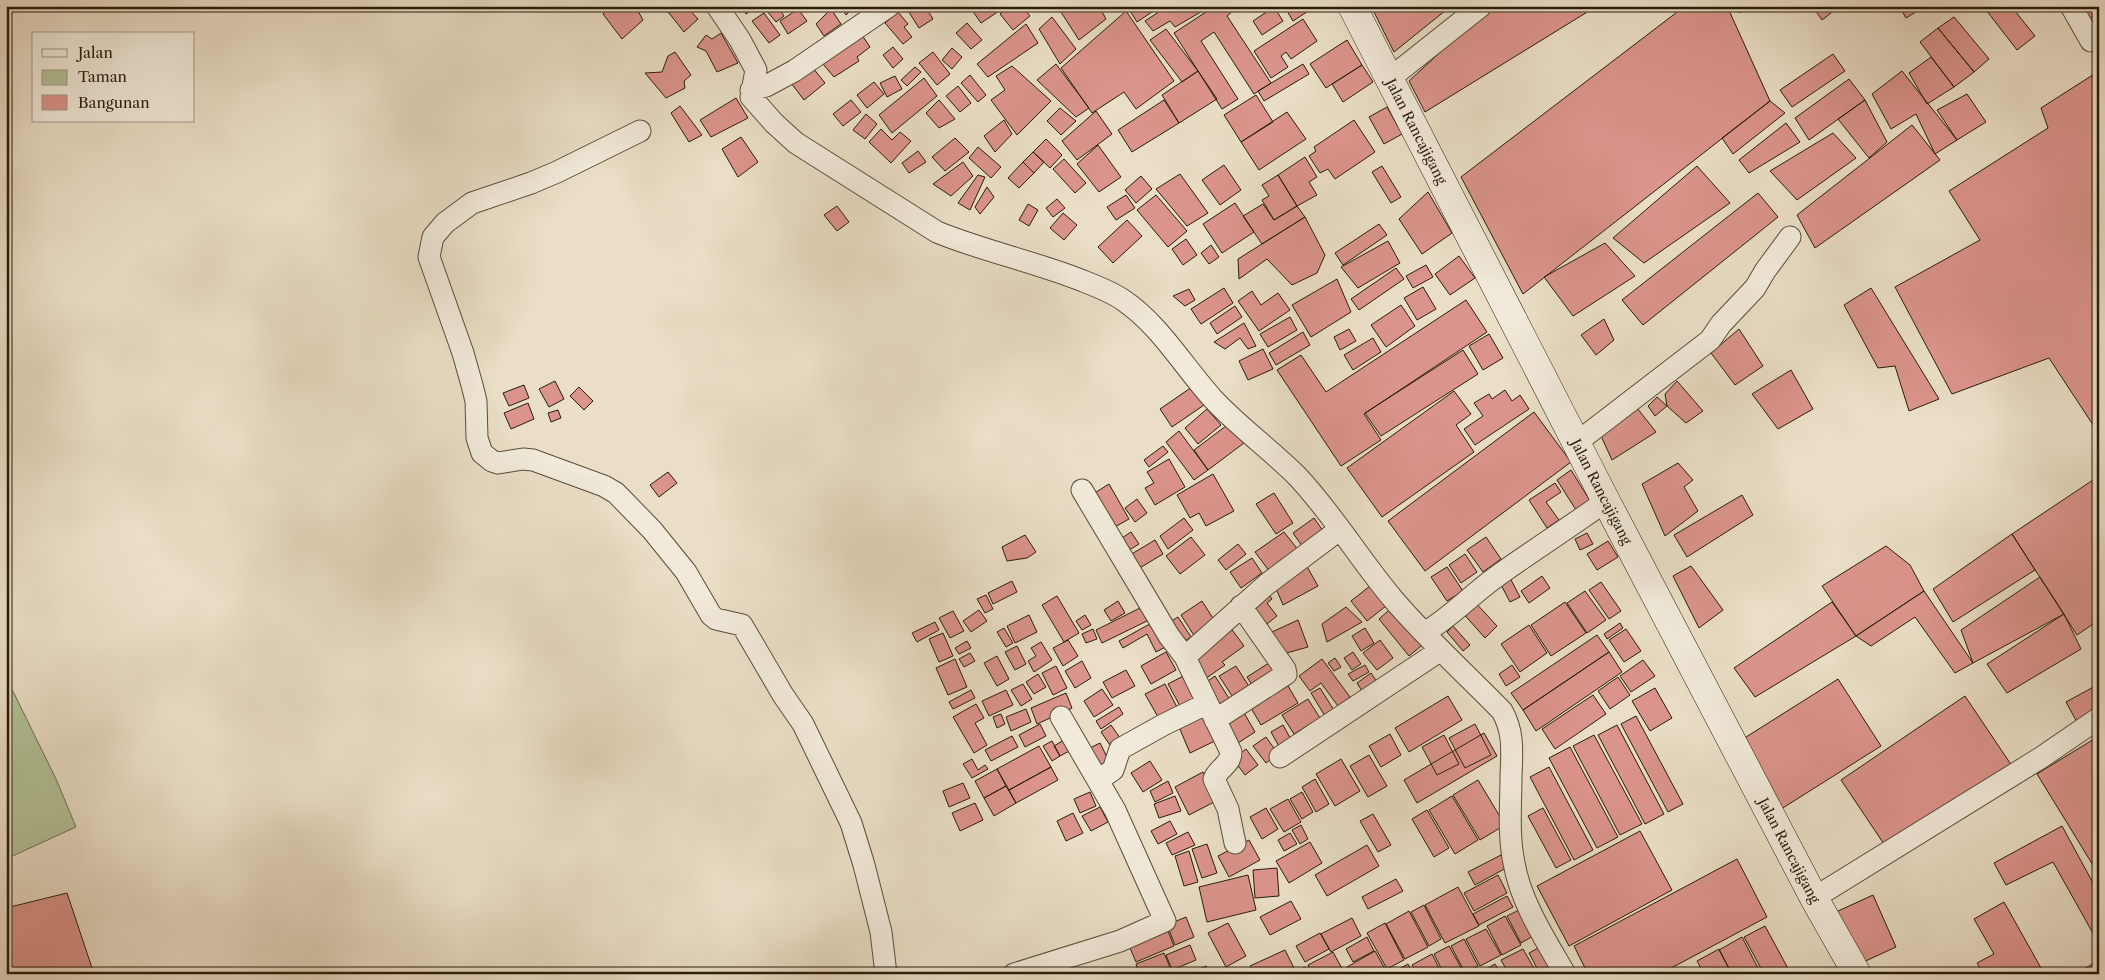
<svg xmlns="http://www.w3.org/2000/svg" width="2105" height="980" font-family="'Libre Caslon Text',serif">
<rect width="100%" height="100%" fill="#eadec6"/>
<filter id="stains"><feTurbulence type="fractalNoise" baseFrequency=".004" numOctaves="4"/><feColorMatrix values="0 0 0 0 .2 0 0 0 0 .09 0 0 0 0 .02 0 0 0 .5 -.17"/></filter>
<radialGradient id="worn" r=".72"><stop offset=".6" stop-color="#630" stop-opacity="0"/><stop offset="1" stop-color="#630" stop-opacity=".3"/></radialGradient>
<!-- green -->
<path fill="#b3c298" stroke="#6e6f52" d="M6,677l50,102 20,48 -70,32z"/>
<!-- building -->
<path fill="#db948b" stroke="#291c0c" d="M590,6h12l-7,6z
M610,6h33l-5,5 5,9 -21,19 -19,-25z
M658,6h20l-9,7z
M678,6h8l12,13 -14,13 -15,-19z
M740,6h15l1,1 -10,7z
M774,6h3l7,10 -8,6 -9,-11z
M782,6h11l-7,6z
M841,6h14l-9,9z
M898,6h27l8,13 -14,9 -12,-19 -5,3z
M936,6h13l-10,6z
M978,6h22l2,3 -21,14 -9,-13z
M1010,6h12l8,10 -17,14 -13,-16z
M1057,6h42l7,13 -27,21z
M1127,6h34l-24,16z
M1168,6h43l-36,21 -5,-6 -17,10 -8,-10z
M1215,6h17l2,4 -7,6 44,67 -17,11 -40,-62 -13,9 37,58 -16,10 -48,-76z
M1284,6h32l-23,15z
M1371,6h80l-57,46z
M1490,6h107l-172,106 -16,-31z
M1685,6h42l43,95 -247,193 -62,-117z
M1736,6h14l-10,7z
M1812,6h28l-18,14z
M1899,6h24l1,1 -18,11z
M1990,6h21l24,30 -18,14 -31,-40z
M2078,6h21v7l-12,7z
M1274,7l9,14 -21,14 -9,-14z
M798,9l9,12 -19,13 -8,-13z
M831,9l10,15 -17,12 -8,-12z
M1126,11l48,70 -38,28 -12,-17 -32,21 -31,-45z
M898,12l10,12 -4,3 8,10 -9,7 -18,-21z
M764,13l16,22 -11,8 -17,-22z
M1052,17l24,32 -16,15 -21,-35z
M1954,17l35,42 -15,13 -36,-44z
M1303,19l14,22 -26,18 -5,-7 -5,4 7,11 -17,11 -17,-27z
M2099,19v16l-7,-12z
M967,23l15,17 -11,9 -15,-16z
M1026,24l12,19 -50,34 -11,-13z
M1938,28l36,44 -20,15 -34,-45z
M858,29l12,18 -13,10 2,4 -25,16 -17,-20z
M1166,29l32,42 -16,11 -32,-42z
M721,33l17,30 -21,9 -11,-21 -9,-4 9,-12 6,4z
M1347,40l15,25 -36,23 -16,-24z
M893,47l10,12 -10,9 -10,-13z
M952,48l10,9 -10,12 -10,-9z
M675,52l16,23 -7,6 1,7 -19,10 -21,-25 17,-1 6,-16z
M933,52l17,22 -13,11 -18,-22z
M1833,54l12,17 -53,36 -12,-17z
M1931,57l23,30 -27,17 -18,-31z
M809,63l16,20 -21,17 -16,-21z
M1056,64l33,44 -13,9 -39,-37z
M1303,64l6,10 -45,27 -6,-10z
M1362,65l11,17 -30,20 -11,-18z
M1012,66l39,35 -34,34 -26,-35 14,-10 -9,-14z
M915,67l6,5 -14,14 -6,-6z
M1198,71l19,28 -38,24 -17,-28z
M1902,71l55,69 -22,14 -19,-40 -25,15 -19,-35z
M2099,71v363l-50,-76 -97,36 -57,-107 85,-47 -31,-49 99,-63 -7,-20z
M970,75l16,20 -8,7 -17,-19z
M895,76l7,13 -15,8 -7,-14z
M924,78l13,18 -45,37 -13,-18z
M1849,79l16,21 -56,40 -14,-22z
M874,82l10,12 -17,14 -10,-13z
M958,86l13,17 -11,9 -14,-16z
M1967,94l19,28 -29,18 -20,-30z
M1256,95l17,27 -32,20 -17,-27z
M736,98l12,20 -37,19 -11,-17z
M851,100l10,12 -18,14 -10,-12z
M939,100l16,19 -16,9 -13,-15z
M1164,100l15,23 -47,29 -14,-22z
M1865,100l22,42 -18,16 -31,-39z
M1770,101l15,12 -52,41 -11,-16z
M680,106l22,29 -13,7 -18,-29z
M1387,107l15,27 -18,10 -15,-27z
M1060,108l16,13 -15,14 -14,-14z
M1096,111l16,23 -35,26 -15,-19z
M1287,112l19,27 -47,31 -18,-28z
M866,114l11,10 -12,15 -12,-9z
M1004,120l8,14 -17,18 -11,-16z
M1354,120l21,32 -40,27 -7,-10 -8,4 -11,-17 7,-5 -2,-4z
M1786,123l14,19 -51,31 -10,-13z
M1912,125l28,35 -125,88 -18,-33z
M881,129l11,11 8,-8 11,9 -20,22 -22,-21z
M1833,133l23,25 -59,42 -27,-29z
M741,137l17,25 -20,15 -16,-28z
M955,138l14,14 -24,19 -13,-14z
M1046,139l16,16 -12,13 -17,-16z
M1098,145l23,32 -22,15 -22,-28z
M978,147l23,20 -10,11 -22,-20z
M918,151l8,11 -17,11 -7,-10z
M1033,152l11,10 -10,11 -11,-11z
M1305,157l12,20 -8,5 8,13 -20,11 -19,-31z
M1064,159l22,24 -11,10 -22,-24z
M963,162l10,14 -22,20 -18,-12z
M1023,162l11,11 -15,15 -11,-10z
M1224,165l17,25 -21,15 -18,-25z
M1382,166l19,31 -10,6 -19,-31z
M1697,166l33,37 -86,60 -31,-25z
M1180,174l28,39 -21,13 -31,-37z
M978,175l7,2 -15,33 -12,-7z
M1278,175l19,31 -23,14 -12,-20 7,-4 -7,-11z
M1141,176l11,13 -16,14 -11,-13z
M987,187l7,10 -14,17 -5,-7z
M1428,192l24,41 -30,21 -23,-35z
M1758,193l20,24 -135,108 -21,-25z
M1126,195l9,13 -19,12 -9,-13z
M1156,195l31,36 -19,16 -31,-37z
M1057,199l8,9 -12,9 -7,-9z
M1235,203l19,29 -32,21 -19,-29z
M1028,204l10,6 -9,16 -10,-6z
M1263,204l11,16 23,-14 8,11 -43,27 -19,-28z
M837,206l12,16 -12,9 -13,-16z
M1063,213l14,12 -13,15 -14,-12z
M1305,217l20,38 -8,18 -25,12 -25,-26 -28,20 -1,-20z
M1127,220l15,16 -29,27 -15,-16z
M1379,224l8,11 -44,30 -8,-12z
M1186,239l11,16 -14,10 -11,-16z
M1388,241l12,22 -42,25 -17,-21z
M1605,243l30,33 -62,40 -29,-39z
M1211,245l8,12 -10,7 -8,-11z
M1459,256l16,22 -25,17 -15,-21z
M1426,265l7,12 -20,11 -7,-12z
M1396,268l8,11 -45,31 -8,-11z
M1337,279l14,33 -40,25 -19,-32z
M1423,287l13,22 -19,11 -13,-22z
M1224,288l9,15 -32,21 -10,-15z
M1871,288l68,111 -30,12 -14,-45 -17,2 -34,-63z
M1189,289l6,11 -10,6 -12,-10z
M1252,291l9,14 17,-12 12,17 -31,21 -21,-30z
M1466,300l21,32 -123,82 17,26 -40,26 -64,-96 24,-15 25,37z
M1401,305l14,21 -29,21 -15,-22z
M1235,306l7,11 -25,17 -7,-11z
M1290,317l7,13 -29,17 -8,-13z
M1604,319l10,21 -18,15 -15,-20z
M1244,323l12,23 -8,3 -8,-11 -15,11 -11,-7z
M1349,329l7,12 -16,9 -6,-13z
M1739,329l24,37 -28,19 -24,-32z
M1303,332l7,13 -34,20 -7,-12z
M1489,334l14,24 -20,12 -14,-24z
M1373,338l8,14 -28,18 -9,-15z
M1263,349l10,20 -25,11 -9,-19z
M1463,350l15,24 -97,62 -16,-23z
M1791,370l22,39 -35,20 -26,-35z
M555,381l9,18 -15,8 -10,-18z
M1677,381l26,30 -17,12 -19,-17 -2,-12z
M524,385l5,13 -20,8 -6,-13z
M579,387l14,14 -9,9 -14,-14z
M1192,387l12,18 -32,22 -12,-18z
M1505,390l7,11 8,-6 9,14 -54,36 -11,-16 19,-13 -9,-13 15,-9 3,5z
M1454,391l17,23 -15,11 18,27 -92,65 -35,-49z
M1657,397l10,9 -12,10 -7,-10z
M528,403l6,16 -23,10 -7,-16z
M1637,408l19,24 -44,28 -11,-24z
M1207,409l14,16 -23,19 -13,-16z
M558,410l3,8 -10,4 -3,-9z
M1534,412l37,50 -146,109 -37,-50z
M1230,423l14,20 -36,27 -14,-20z
M1179,431l29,39 -14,10 -28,-38z
M1163,446l5,6 -19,15 -5,-7z
M1169,459l16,28 -30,18 -10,-17 9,-5 -7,-11z
M1678,463l15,17 -9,7 14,24 -33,25 -23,-52z
M1571,470l21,34 -14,9 -21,-33z
M668,472l9,11 -18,14 -9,-12z
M1213,474l21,37 -28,15 -7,-13 -9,5 -13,-23z
M2099,476v144l-22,15 -65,-101z
M1555,483l6,9 -15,10 13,18 -12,8 -18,-28z
M1109,484l20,35 -16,9 -20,-34z
M1274,493l19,30 -17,11 -20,-30z
M1742,495l11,20 -66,42 -13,-22z
M1137,499l10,14 -12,9 -10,-14z
M1184,518l9,12 -25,19 -8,-13z
M1314,518l12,17 -21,15 -12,-17z
M1131,532l8,12 -16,10 -7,-12z
M1284,532l18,23 -29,21 -18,-24z
M1587,533l6,11 -13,6 -5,-11z
M2012,534l23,36 -82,52 -20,-33z
M1025,535l11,17 -9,6 -20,3 -5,-14z
M1191,537l14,18 -25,19 -14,-18z
M1486,537l15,22 -18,13 -16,-22z
M1155,540l8,14 -25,15 -8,-14z
M1608,541l10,16 -21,13 -10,-16z
M1238,544l8,10 -20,16 -8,-10z
M1886,546l24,19 14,26 -68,45 -34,-50z
M1465,554l12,18 -16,11 -12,-18z
M1252,558l10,15 -21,15 -11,-16z
M1305,563l13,23 -35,19 -8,-19z
M1691,566l32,44 -24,18 -26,-52z
M1447,567l16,24 -16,10 -16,-24z
M1509,576l11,21 -10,5 -11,-21z
M1542,576l8,12 -21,15 -8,-12z
M2040,577l24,37 -91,49 -12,-33z
M1012,581l5,11 -24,12 -5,-11z
M1375,582l16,20 -24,19 -16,-20z
M1601,582l20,29 -12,8 -20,-29z
M1266,591l6,8 -5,4 10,13 -14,11 -16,-21z
M1585,591l21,29 -19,13 -20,-30z
M1924,591l49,72 -18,10 -40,-56 -44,29 -15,-10z
M986,595l7,14 -8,4 -8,-14z
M1057,596l22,37 -15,9 -22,-37z
M1118,601l7,12 -14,8 -7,-11z
M1202,601l14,22 -21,14 -14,-22z
M1474,601l23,25 -12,12 -23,-26z
M1565,602l21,31 -35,23 -20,-31z
M1832,602l24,34 -101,61 -21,-29z
M1396,604l31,37 -18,15 -30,-37z
M1146,605l7,13 -51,25 -6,-13z
M1346,607l16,15 -35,20 -5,-18z
M979,610l8,11 -16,11 -8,-11z
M953,611l11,20 -14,7 -11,-20z
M2064,614l17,35 -74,44 -20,-29z
M1029,615l8,17 -22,11 -8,-17z
M1085,615l6,10 -9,5 -6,-9z
M1178,617l13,20 -12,8 -14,-20z
M1157,620l14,24 -15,8 -9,-18 -24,14 -4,-7z
M1298,620l10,27 -25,7 -11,-22z
M935,622l4,8 -22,12 -5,-9z
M1620,623l3,5 -16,11 -3,-5z
M1529,625l18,28 -27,19 -19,-28z
M1453,626l17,19 -7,6 -16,-19z
M1230,627l14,19 -22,16 3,3 -20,14 -16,-22z
M1004,628l9,15 -7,4 -9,-15z
M1365,628l9,15 -13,8 -9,-15z
M1093,629l4,10 -11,4 -4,-9z
M1626,629l15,22 -17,11 -15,-22z
M943,633l10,23 -14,6 -10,-23z
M1597,635l12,17 -86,58 -12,-17z
M1068,640l10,16 -15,10 -10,-18z
M1380,640l13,18 -16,12 -14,-17z
M967,641l4,7 -12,6 -4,-6z
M1041,642l11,18 -18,12 -6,-11 8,-5 -5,-8z
M1017,646l9,18 -11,6 -10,-18z
M1166,652l10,18 -25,14 -10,-18z
M1353,652l8,12 -9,6 -8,-12z
M1609,652l13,20 -86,59 -13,-21z
M970,653l5,8 -11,6 -5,-8z
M997,656l12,23 -12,7 -13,-23z
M1335,658l6,9 -7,4 -6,-8z
M955,659l12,28 -19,8 -12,-27z
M1322,659l28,38 -12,9 -17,-23 -11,8 -11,-15z
M1643,660l12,16 -24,16 -11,-16z
M1082,661l9,17 -16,10 -10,-17z
M1272,661l9,14 -25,16 -9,-14z
M1365,665l4,7 -16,9 -5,-7z
M1512,665l8,12 -14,9 -7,-12z
M1056,666l11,22 -14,7 -11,-22z
M1236,666l14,22 -16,11 -15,-23z
M1126,670l9,16 -23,12 -9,-16z
M1189,673l12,21 -21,12 -12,-22z
M1371,673l6,9 -15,9 -5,-8z
M1038,674l8,13 -12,7 -8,-12z
M1215,676l15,24 -14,9 -15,-23z
M1618,677l12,18 -20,14 -12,-18z
M1838,679l43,67 -103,65 -43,-67z
M1023,684l9,15 -11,7 -10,-16z
M1165,684l12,23 -19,10 -13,-23z
M2099,684v28l-21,12 -12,-22z
M1288,686l10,17 -37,22 -10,-17z
M1320,688l17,27 -9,6 -17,-28z
M1655,688l17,30 -22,13 -18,-30z
M1102,689l11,16 -19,12 -10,-16z
M971,690l4,8 -22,11 -4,-7z
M1006,690l7,15 -24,11 -7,-15z
M1066,693l6,15 -35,16 -6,-16z
M1593,695l13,19 -51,35 -13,-20z
M1448,696l14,24 -53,32 -14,-24z
M1965,696l47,70 -124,84 -47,-70z
M1308,699l12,19 -26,16 -12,-19z
M976,704l8,14 -9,5 12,22 -13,8 -21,-36z
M1119,707l4,7 -22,15 -5,-8z
M1026,709l5,13 -20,9 -5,-14z
M1243,711l12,21 -20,13 -13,-22z
M1001,714l4,10 -8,4 -4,-11z
M1206,715l11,25 -27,13 -11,-26z
M1636,716l47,88 -15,8 -47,-88z
M1040,724l6,12 -21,11 -6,-12z
M1475,724l16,31 -26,13 -16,-30z
M1111,725l9,13 -10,7 -9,-13z
M1283,725l10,18 -12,7 -10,-18z
M1617,725l47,89 -19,10 -47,-89z
M1484,733l13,23 -80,47 -13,-23z
M1390,734l11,21 -20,12 -12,-21z
M1444,735l15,29 -22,11 -15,-28z
M1594,735l48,89 -22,11 -47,-89z
M1012,736l6,11 -27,14 -6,-11z
M2099,736v139l-62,-101z
M1266,737l12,17 -12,9 -13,-17z
M1067,738l6,11 -13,7 -6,-10z
M1052,741l8,15 -8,5 -9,-15z
M1100,743l12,24 -14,7 -12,-24z
M1039,746l12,21 -42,23 -12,-21z
M1570,747l48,90 -21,11 -48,-90z
M1246,749l12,16 -13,10 -12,-16z
M1369,755l18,31 -19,11 -18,-31z
M972,759l6,11 7,-5 3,4 -16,9 -9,-14z
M1341,759l19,32 -25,15 -19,-32z
M1150,761l12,19 -19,12 -12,-19z
M1051,767l7,13 -42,23 -7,-13z
M1549,767l44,83 -19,10 -44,-83z
M997,769l9,17 -22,12 -9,-17z
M1203,772l15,28 -29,15 -14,-28z
M1315,779l14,25 -13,8 -14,-25z
M1478,780l27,45 -25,15 -27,-45z
M1168,781l5,12 -18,9 -5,-11z
M963,783l7,15 -21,9 -6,-16z
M1006,786l10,17 -22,13 -10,-18z
M1090,792l6,14 -16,7 -6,-14z
M1302,792l11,20 -11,7 -12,-20z
M1175,796l6,15 -22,7 -5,-14z
M1452,796l26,44 -23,14 -26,-44z
M1288,799l13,23 -17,10 -14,-23z
M975,803l8,17 -23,11 -8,-18z
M1100,807l8,15 -17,9 -9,-15z
M1266,808l12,21 -16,10 -12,-22z
M1543,808l28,52 -15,8 -28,-52z
M1427,810l22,38 -15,9 -22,-38z
M1073,813l10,20 -17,8 -9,-20z
M1373,814l18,31 -13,7 -18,-31z
M1170,821l7,13 -19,10 -7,-13z
M1301,825l7,14 -8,5 -8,-14z
M2062,826l37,68v50l-46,-82 -47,23 -12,-22z
M1640,831l32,59 -103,56 -32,-60z
M1188,832l7,13 -23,10 -6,-12z
M1290,833l7,11 -13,7 -6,-11z
M1249,840l11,20 -31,17 -11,-21z
M1310,842l12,21 -33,20 -13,-22z
M1207,844l10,29 -15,5 -10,-29z
M1367,845l12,21 -52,30 -12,-21z
M1189,851l9,31 -14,4 -9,-30z
M1501,855l7,12 -33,18 -7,-13z
M1737,859l30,58 -107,57h-72l-14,-28z
M1277,868l2,28 -24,2 -2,-28z
M1248,875l8,35 -49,12 -8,-35z
M1498,875l9,18 -33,18 -10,-18z
M1396,879l7,12 -35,18 -6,-12z
M1458,887l21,39 -34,17 -20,-38z
M67,893l27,81h-88v-66z
M1873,895l23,52 -37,17 -23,-52z
M1507,896l6,11 -34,18 -6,-11z
M1291,901l10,18 -31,16 -10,-18z
M2004,902l37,66 -11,6h-47l-6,-11 17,-9 -20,-35z
M1424,905l17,34 -12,7 -18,-34z
M1521,909l14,26 -14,8 -14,-27z
M1409,911l19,36 -23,12 -19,-35z
M1505,916l16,29 -19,10 -15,-29z
M1186,917l8,20 -19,8 -8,-20z
M1352,918l9,18 -30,16 -10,-18z
M1228,923l18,33 -20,11 -18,-34z
M1385,923l19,37 -17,9 -20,-36z
M1166,926l8,20 -38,16 -9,-21z
M1765,926l26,48h-27l-20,-37z
M1486,929l15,26 -21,11 -14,-27z
M1320,933l9,16 -24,13 -9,-16z
M1367,937l7,14 -21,11 -7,-13z
M1742,937l19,37h-29l-13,-24z
M1464,939l14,27 -13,7 -14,-27z
M1190,945l6,15 -24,10 -6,-15z
M1449,946l15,27 -1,1h-19l-10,-20z
M1542,946l14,28h-16l-11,-21z
M1523,949l12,21 -8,4h-18l-8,-14z
M1719,949l13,25h-28l-7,-13z
M1285,950l9,18 -13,6h-27l-4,-8z
M1375,951l10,18 -10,5h-25l-3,-7z
M1333,952l12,22h-33l-4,-9z
M1164,953l8,19 -5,2h-28l-3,-10z
M1432,954l7,14 -11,6h-11l-5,-9z
M2099,960v14h-23z
M1408,964l5,10h-23z
M1495,964l6,10h-19l-1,-2z
M1206,966l3,8h-21z
M1305,967l4,7h-16z"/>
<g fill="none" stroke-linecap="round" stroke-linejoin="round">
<defs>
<path id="street" d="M717,6l23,34 16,30 -5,27 23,26 22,20 141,89c46,19 95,29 141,47 15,6 32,12 45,21 36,24 61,67 90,99 26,28 57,50 84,77 36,38 63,84 96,123 34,40 73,75 109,112 12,21 10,41 9,64 0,29 -3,59 3,88 7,40 31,76 51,111
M2071,6l20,35
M1389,79l92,-73
M751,90l15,-4 28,-15 95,-65
M640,131l-83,41 -26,11 -59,20 -27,20 -12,14 -4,20 34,96 9,32 4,16 1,37 5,15 10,8 6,2 25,-4 10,1 71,26 12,7 36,37 34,42 25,43 5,4 26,6 41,70 20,29 48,99 13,42 17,67 5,42
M1576,443l134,-103 11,-16 34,-36 10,-17 25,-34
M1082,490l87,146 16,21
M1424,633c27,-16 47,-38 72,-56 36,-26 74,-50 110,-76
M1215,720l71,-46 -1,-5 -44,-63
M1280,757l161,-107
M1098,780l15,-10 7,-21 43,-24 43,-21
M1235,843l-7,-34 -14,-30c4,-11 17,-14 17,-27l-46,-95 82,-73 72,-54
M1814,898l228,-141 57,-39
M1014,974l106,-33 45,-20 -50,-111 -54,-93"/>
<g id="secondary">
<path id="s1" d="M1352,6l254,495 208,397 43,76"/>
</g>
</defs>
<!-- street casing -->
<use href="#street" stroke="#594c3a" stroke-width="23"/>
<!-- secondary casing -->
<use href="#secondary" stroke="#291c0c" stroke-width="29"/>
<!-- street -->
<use href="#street" stroke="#f1eada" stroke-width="21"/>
<!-- secondary -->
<use href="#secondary" stroke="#f1eada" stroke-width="28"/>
</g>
<g text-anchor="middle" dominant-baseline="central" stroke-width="5" stroke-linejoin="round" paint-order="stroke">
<!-- street labels -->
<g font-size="14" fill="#291c0c" stroke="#f1eada">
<text stroke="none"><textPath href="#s1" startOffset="141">Jalan Rancajigang</textPath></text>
<text stroke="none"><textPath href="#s1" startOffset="546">Jalan Rancajigang</textPath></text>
<text stroke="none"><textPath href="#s1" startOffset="951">Jalan Rancajigang</textPath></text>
</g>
</g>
<!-- margin -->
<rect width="2105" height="980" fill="none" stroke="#eadec6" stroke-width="25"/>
<rect x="8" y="8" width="2090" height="965" fill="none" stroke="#291c0c" stroke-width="2.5"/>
<rect x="12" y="12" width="2080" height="955" fill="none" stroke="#291c0c"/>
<!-- legend -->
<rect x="32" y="32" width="162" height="90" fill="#f1eada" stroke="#a19888"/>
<rect x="42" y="49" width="25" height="8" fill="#f1eada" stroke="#a19888"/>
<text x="78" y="58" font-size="15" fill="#291c0c">Jalan</text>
<rect x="42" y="70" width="25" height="15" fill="#b3c298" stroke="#a19888"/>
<text x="78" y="82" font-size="15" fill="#291c0c">Taman</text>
<rect x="42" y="95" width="25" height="15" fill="#db948b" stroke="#a19888"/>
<text x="78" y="108" font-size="15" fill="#291c0c">Bangunan</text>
<rect width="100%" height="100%" filter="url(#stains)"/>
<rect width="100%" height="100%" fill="url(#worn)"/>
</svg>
